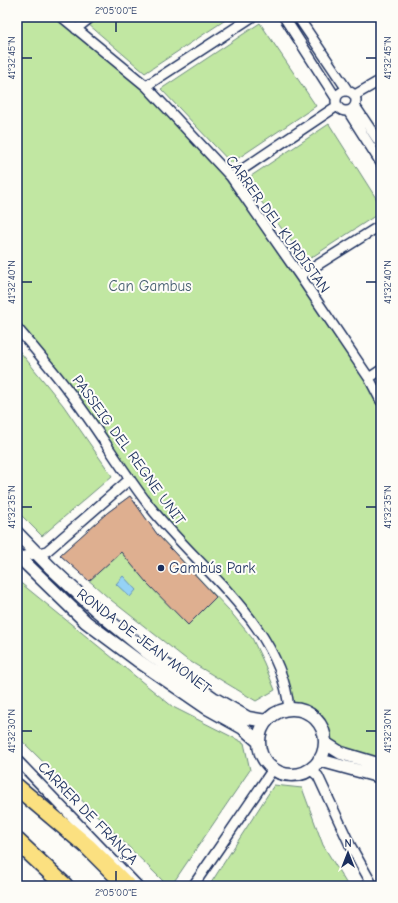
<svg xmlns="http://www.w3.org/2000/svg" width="398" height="903" font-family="'Comic Neue',sans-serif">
<rect width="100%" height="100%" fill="#fdfcf7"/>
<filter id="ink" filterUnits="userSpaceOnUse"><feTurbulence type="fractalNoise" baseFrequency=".025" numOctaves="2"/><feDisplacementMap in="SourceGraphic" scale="8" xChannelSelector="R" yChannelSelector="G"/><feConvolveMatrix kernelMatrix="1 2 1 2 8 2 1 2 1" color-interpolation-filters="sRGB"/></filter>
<g filter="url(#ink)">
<!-- green -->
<path fill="#c1e7a2" stroke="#6e8b80" d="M17,17h45l84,69 85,91 150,224v364l-56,-22c-3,-23 -13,-32 -36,-34l-2,-19 -29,-60 -67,-75 -174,-227z
M99,17h131l-85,56 -57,-49z
M260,23l56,83 -85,57 -70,-74z
M329,124l52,82v6l-75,49 -61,-81z
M17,348l46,57 49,71 -70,60 -25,-25z
M130,496l27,38 72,76 23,28 12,25 11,27 -19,11 -70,-42 -75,-59 -51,-45 47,-42z
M17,580l156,127 71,36 6,27 -79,116h-3l-151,-150z
M274,785l28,3 21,57 25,41h-139z"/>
<!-- water -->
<path fill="#95d2f5" stroke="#6491b9" d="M123,576l13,14 -6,7 -14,-13z"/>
<!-- building -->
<path fill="#deaf90" stroke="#1b2f5e" d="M130,496l27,38 59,63 -28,28 -42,-43 -25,-30 -32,29 -29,-26 47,-42z"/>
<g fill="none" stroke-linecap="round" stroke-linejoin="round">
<defs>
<path id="street" d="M62,17l84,69 85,91 69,99 69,102 12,23
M284,17l52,81
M298,17l50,74
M76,29l15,-12
M146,86l106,-69
M336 101a10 10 0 1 1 20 0a10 10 0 1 1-20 0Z
M355,95l26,-15
M355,106l26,39
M348,111l33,52
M231,177l106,-71
M300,276l81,-51
M17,328c17,20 34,40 50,61 30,38 54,81 84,119 49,62 130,117 138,201
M369,378l12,-8
M17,558l30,-7 83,-72
M17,760l121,126
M310,769l8,7 32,69 23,41
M193,886l80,-117"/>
<path id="secondary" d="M17,533l33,34 46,43 51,42 66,46 35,20 18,3
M17,555l69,67 51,38 70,48 36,20 16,14
M259 742a33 33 0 1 1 66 0a33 33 0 1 1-66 0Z
M325,743l16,10 40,12
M319,760l62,17"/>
<path id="highway" d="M17,787l70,59 40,40
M17,841l48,45"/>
</defs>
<!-- street casing -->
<use href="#street" stroke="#1b2f5e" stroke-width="12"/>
<!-- secondary casing -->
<use href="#secondary" stroke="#1b2f5e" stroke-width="15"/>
<!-- highway casing -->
<use href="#highway" stroke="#1b2f5e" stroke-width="19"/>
<!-- street -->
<use href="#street" stroke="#fdfcf7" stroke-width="9"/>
<!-- secondary -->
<use href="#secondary" stroke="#fdfcf7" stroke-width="12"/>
<!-- highway -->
<use href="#highway" stroke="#fbe080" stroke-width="16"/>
</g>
</g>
<!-- ticks -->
<path fill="none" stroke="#1b2f5e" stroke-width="1.5" d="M116,22v10M22,58h10M366,58h10M22,282h10M366,282h10M22,507h10M366,507h10M22,731h10M366,731h10M116,871v10"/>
<!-- markers -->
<circle fill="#1b2f5e" stroke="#fdfcf7" stroke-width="1.5" cx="161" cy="568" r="4"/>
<g text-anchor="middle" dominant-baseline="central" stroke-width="4" stroke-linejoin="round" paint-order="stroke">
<!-- street labels -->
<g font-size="15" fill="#1b2f5e" stroke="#fdfcf7">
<text transform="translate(278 224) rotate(54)">CARRER DEL KURDISTAN</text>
<text transform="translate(129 450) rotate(54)">PASSEIG DEL REGNE UNIT</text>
<text transform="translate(144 641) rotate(37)">RONDA DE JEAN MONET</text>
<text transform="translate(88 813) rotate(46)">CARRER DE FRANÇA</text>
</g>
<!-- park labels -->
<g font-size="15" fill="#445d6f" stroke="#fdfcf7">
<text x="150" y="286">Can Gambus</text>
</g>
<!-- poi labels -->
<g font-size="15" fill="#1b2f5e" stroke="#fdfcf7" text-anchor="start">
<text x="169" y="568">Gambús Park</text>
</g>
</g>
<!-- margin -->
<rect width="398" height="903" fill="none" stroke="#fdfcf7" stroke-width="44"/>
<!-- north arrow -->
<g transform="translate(348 853)" stroke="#fdfcf7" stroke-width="3" paint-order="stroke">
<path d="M0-3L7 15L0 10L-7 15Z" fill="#1b2f5e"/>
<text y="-6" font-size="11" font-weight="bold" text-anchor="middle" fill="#1b2f5e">N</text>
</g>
<rect x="22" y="22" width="354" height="859" fill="none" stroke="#1b2f5e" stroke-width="1.5"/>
<g font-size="10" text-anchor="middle" fill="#1b2f5e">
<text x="116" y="14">2°05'00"E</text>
<text transform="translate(11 58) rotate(-90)" y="4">41°32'45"N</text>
<text transform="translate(387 58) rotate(-90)" y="4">41°32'45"N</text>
<text transform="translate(11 282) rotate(-90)" y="4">41°32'40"N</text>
<text transform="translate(387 282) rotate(-90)" y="4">41°32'40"N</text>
<text transform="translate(11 507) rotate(-90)" y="4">41°32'35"N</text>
<text transform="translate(387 507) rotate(-90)" y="4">41°32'35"N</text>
<text transform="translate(11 731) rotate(-90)" y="4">41°32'30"N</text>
<text transform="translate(387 731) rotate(-90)" y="4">41°32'30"N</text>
<text x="116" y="896">2°05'00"E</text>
</g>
</svg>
